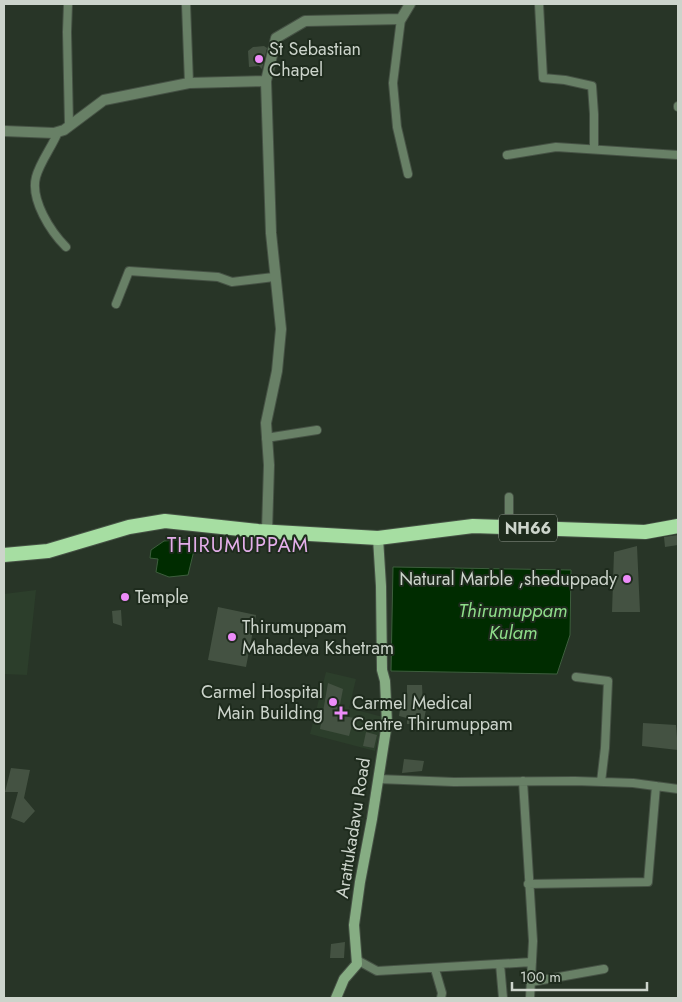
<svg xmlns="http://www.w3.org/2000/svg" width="682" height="1002" font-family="Jost,sans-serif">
<rect width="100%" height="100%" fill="#283527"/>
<!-- built -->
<path fill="#2c3e2b" d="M36,590l-9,85 -23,-1v-80z
M326,672l30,7 -7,29 34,9 -8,34 -65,-17z"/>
<!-- water -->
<path fill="#002c00" stroke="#3d5e3d" d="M191,539l5,3 -8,33 -19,2 -13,-5 2,-13 -8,-1 1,-8 13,-9z
M393,567l178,3 -1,65 -13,39 -166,-3z"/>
<!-- building -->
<path fill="#445242" d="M264,46l3,2 -5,21 -3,-3 -10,1 -1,-16 5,-4z
M678,535v10l-13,2 -1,-10z
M637,546l3,66h-28l2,-60z
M218,607l38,8 -10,52 -38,-7z
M121,610l1,16 -9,-3 -1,-12z
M328,683l15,6 -5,26 16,3 -5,18 -29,-7z
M407,685h15l1,20h4l-4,19h-16v-6l-8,-2 1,-7h7z
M643,723l33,2 2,25 -36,-4z
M366,732l11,3 -3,13 -11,-2z
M404,759l20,2 -2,10 -20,2z
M11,768l19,2 -6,28 11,13 -11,12 -13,-5 7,-26h-13z
M345,942l-1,16h-14l1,-14z"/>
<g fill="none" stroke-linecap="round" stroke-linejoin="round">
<defs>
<path id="minor" d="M68,4l-1,28 2,93
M186,4l3,79
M539,4l4,74 22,2 27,6 2,28v35
M401,19l-8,64 4,44 11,47
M678,106v1
M58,132c-6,15 -18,30 -22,45 -6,23 15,55 30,70
M507,155l49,-8 122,8
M116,304l13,-33 89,6 14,5 42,-5
M266,438l51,-8
M505,527l4,-9v-21
M576,677l32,4 -3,67 -4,34
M378,779l76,3 121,-1 58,2 45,6
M523,781l10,160 -3,57
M528,884l120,-2 8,-96
M357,960l20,11 155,-9
M500,964l3,34
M435,969l7,24 -1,5
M531,982l73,-13"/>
<path id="tertiary" d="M4,131l50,2 10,-3 40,-30 85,-17 77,-2
M267,531l2,-66 -3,-42 11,-52 4,-42 -10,-96 -5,-152 10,-43 29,-17 96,-2 9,-15"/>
<path id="secondary" d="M336,998l8,-19 13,-15 -3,-39 6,-43 12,-63 15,-96 -2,-42 -3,-11 -1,-84 -3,-48"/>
<path id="trunk" d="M4,555l44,-4 81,-24 36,-6 93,10 120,7 95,-12 172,6 33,-6"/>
</defs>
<!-- minor casing -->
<use href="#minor" stroke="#465245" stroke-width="10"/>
<!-- tertiary casing -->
<use href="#tertiary" stroke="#465245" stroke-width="12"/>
<!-- secondary casing -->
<use href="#secondary" stroke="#465245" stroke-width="12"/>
<!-- trunk casing -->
<use href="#trunk" stroke="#465245" stroke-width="16"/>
<!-- minor -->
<use href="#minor" stroke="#688066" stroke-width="8"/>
<!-- tertiary -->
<use href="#tertiary" stroke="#688066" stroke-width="10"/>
<!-- secondary -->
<use href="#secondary" stroke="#86ad83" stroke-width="10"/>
<!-- trunk -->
<use href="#trunk" stroke="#a6dea2" stroke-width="14"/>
</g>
<!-- markers -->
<g fill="#ed8cf9" stroke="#1e2b1d" stroke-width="2">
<circle cx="259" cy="59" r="5"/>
<circle cx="627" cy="579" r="5"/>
<circle cx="125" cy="597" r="5"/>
<circle cx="232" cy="637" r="5"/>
<circle cx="333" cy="702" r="5"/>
<path d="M338.5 705.5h5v5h5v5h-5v5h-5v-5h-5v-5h5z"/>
</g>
<g text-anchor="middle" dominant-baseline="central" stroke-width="4" stroke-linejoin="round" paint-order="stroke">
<!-- shield labels -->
<rect fill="#1e2b1d" stroke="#98a197" stroke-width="1" x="499" y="514.5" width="58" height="27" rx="4"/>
<g font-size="16" font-weight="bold" fill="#ccd4cb">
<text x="528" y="528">NH66</text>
</g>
<!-- poi labels -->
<g font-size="18" fill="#ccd4cb" stroke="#1e2b1d" text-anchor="start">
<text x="269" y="49">St Sebastian<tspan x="269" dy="21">Chapel</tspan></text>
<text x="617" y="579" text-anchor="end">Natural Marble ,sheduppady</text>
<text x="135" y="597">Temple</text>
<text x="242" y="627">Thirumuppam<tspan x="242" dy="21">Mahadeva Kshetram</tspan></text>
<text x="323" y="692" text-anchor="end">Carmel Hospital<tspan x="323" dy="21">Main Building</tspan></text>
<text x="352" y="703">Carmel Medical<tspan x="352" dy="21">Centre Thirumuppam</tspan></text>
</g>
<!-- street labels -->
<g font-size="18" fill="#ccd4cb" stroke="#1e2b1d">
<text transform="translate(353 828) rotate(-81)">Arattukadavu Road</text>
</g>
<!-- water labels -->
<g font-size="19" font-style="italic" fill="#8edd89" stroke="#1e2b1d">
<text x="513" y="610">Thirumuppam<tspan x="513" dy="22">Kulam</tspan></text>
</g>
<!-- quarter labels -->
<g font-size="20" letter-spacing="1" fill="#e3aee9" stroke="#1e2b1d">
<text x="238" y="545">THIRUMUPPAM</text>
</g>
</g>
<!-- border -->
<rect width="682" height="1002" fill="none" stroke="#ccd4cb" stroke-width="10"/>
<!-- scale -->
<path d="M512 982v8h135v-8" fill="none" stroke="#ccd4cb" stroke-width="2.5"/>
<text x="520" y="982" font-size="15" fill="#ccd4cb" stroke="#1e2b1d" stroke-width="4" paint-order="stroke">100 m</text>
</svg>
